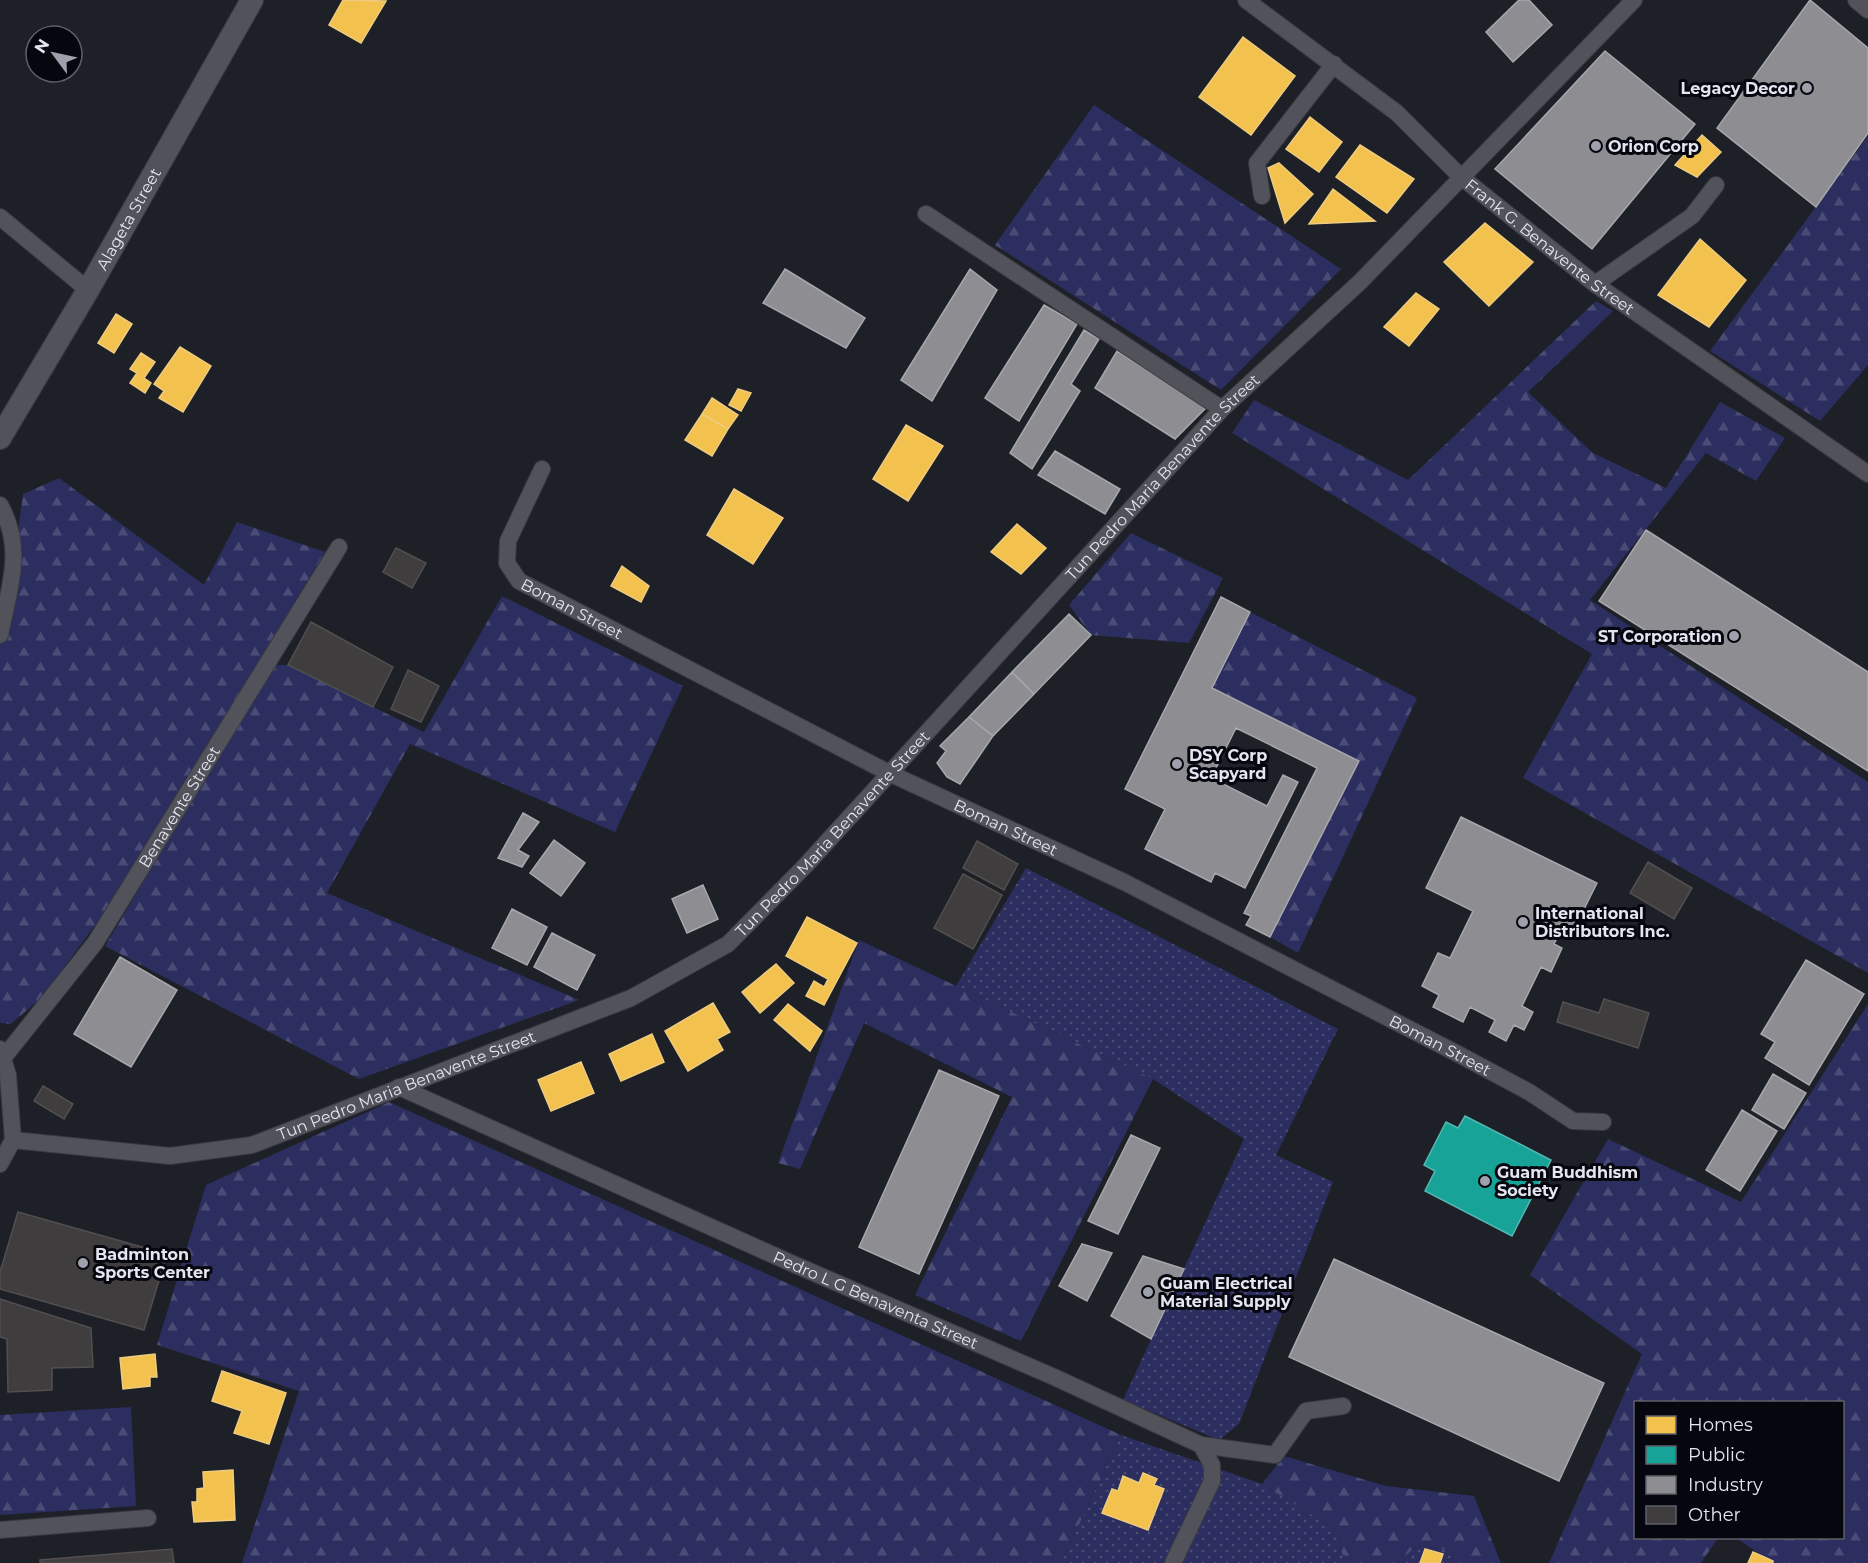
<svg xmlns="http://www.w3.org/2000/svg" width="1868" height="1563" font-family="Montserrat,sans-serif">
<defs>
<pattern id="green-dots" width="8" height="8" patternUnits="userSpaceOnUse" patternTransform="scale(1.5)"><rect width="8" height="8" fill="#2b2e5f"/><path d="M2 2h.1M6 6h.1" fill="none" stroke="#4a4c76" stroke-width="1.8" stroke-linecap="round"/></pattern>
<pattern id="forest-firs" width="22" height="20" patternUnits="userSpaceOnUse" patternTransform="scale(1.5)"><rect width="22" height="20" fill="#2b2e5f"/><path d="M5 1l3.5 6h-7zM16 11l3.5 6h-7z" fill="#4a4c76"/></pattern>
</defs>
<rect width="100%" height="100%" fill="#1e2028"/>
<!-- green -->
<path fill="url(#green-dots)" d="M1026,868l312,161 -62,126 57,27 -94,242 -20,16 -96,-40 121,-261 -91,-60 -197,-93z
M1121,1435l141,49 73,45 10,34h-284z
M1418,1545l33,6 2,12h-56z"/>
<!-- forest -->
<path fill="url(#forest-firs)" d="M1094,105l247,164 -120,121 -226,-145z
M1868,136v229l-48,56 -110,-70z
M1596,301l17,10 -85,81 65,61 73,35 54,-86 65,36 -29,43 -50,-28 -116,147 278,182v191l-345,-195 69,-124 -360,-221 22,-33 154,80z
M59,478l145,107 33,-63 88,30 -206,341 -77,104 -31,27 -11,-1v-388l13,-67 10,-74z
M1131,533l92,45 -34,65 -98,-8 -22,-30z
M502,596l181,90 -68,146 -205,-88 -83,149 252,107 -220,79 -254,-133 167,-281h16l136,67z
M1250,612l167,86 -119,255 -28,-16 89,-176 -147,-73z
M859,940l294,139 -132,262 -106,-46 97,-198 -148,-74 -64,146 -22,-6z
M1868,1004v559h-95l-37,-25h106v-136h-206v136h82l-17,25h-152l93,-209 -112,-79 78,-136 133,63z
M389,1102l732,333 -60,128h-819l57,-172 -142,-46 49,-160z
M131,1407l5,99 -136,9v-100z
M1284,1456l102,30 88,10 27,67h-48l-2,-12 -33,-6 -21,18h-52l-10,-34 -73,-45z"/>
<!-- homes -->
<path fill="#f2c14e" stroke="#eecc7f" stroke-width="1.5" d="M343,0l43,1 -25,42 -32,-18z
M1243,37l52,39 -44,59 -52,-38z
M1310,117l32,25 -23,30 -33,-23z
M1702,135l19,17 -24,25 -22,-12z
M1360,145l54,34 -27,34 -51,-36z
M1279,163l34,31 -28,29 -17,-55z
M1333,189l42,32 -66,3z
M1485,223l48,39 -44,44 -45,-44z
M1700,239l46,41 -37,47 -51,-32z
M1416,293l23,16 -30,37 -25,-19z
M116,314l16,10 -18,29 -16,-10z
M180,347l31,19 -28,46 -24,-14 5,-7 -10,-7z
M141,353l14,9 -11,16 7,5 -6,10 -15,-10 7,-10 -7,-4z
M738,389l13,4 -10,18 -12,-6z
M712,398l26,17 -10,14 -26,-15z
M702,414l26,15 -16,27 -27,-16z
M906,425l37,21 -35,55 -35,-22z
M734,489l49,29 -30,46 -46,-29z
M1017,524l29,24 -25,26 -30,-22z
M622,566l27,20 -8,16 -30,-16z
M807,917l50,26 -33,62 -18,-9 8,-15 10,6 4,-8 -42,-23z
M776,964l18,19 -34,30 -18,-21z
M713,1003l17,29 -13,7 6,11 -35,21 -23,-40z
M788,1004l34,27 -12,20 -36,-31z
M652,1034l12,28 -43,19 -12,-27z
M581,1062l13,31 -43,18 -13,-31z
M155,1354l2,23h-7v9l-27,3 -3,-31z
M222,1371l64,22 -17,51 -35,-11 8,-22 -30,-10z
M233,1470l2,50 -41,2 -2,-20h5v-13l7,-1 -1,-16z
M1143,1473l14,6 -3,6 10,4 -16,41 -46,-17 10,-24 6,2 5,-15 16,7z
M1425,1549l18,5 -3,9h-20z
M1753,1552l20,9v2h-25z"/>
<!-- public -->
<path fill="#17a398" stroke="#54b7b3" stroke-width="1.5" d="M1465,1116l86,44 -39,76 -87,-45 10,-20 -11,-6 22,-43 12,6z"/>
<!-- industry -->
<path fill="#8d8d92" stroke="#a7a7ae" stroke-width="1.5" d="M1519,0h10l23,25 -39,37 -27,-30z
M1810,0l58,48v85l-52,74 -99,-79z
M1605,51l90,73 -103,125 -97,-80z
M785,269l80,49 -19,30 -83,-45z
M970,269l27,21 -65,111 -31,-21z
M1044,305l33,19 -58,97 -34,-23z
M1084,330l15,9 -28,45 9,7 -48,78 -22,-16z
M1117,351l90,56 -32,32 -80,-51z
M1055,451l65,38 -15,25 -67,-39z
M1646,530l222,142v99l-269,-170z
M1221,597l29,15 -38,76 147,73 -89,176 -24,-12 5,-9 -7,-3 73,-145 -81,-40 -25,50 56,28 16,-31 15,7 -53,106 -30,-15 -4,9 -66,-33 20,-40 -40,-20z
M1069,614l22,21 -57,59 -22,-22z
M1012,672l22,22 -41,42 -24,-19z
M969,717l24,19 -33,48 -13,-7 -10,-14 9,-12 -6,-5z
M523,813l16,9 -21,28 11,6 -7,11 -24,-9z
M1461,817l136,66 -27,54 -10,-5 -6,12 8,4 -11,24 -10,-5 -19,39 11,6 -9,18 -10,-5 -8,16 -17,-9 6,-12 -25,-13 -7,15 -30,-15 6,-12 -17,-9 16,-33 12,5 23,-47 -47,-23z
M554,840l31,23 -24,33 -31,-23z
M703,885l15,34 -31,14 -15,-34z
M512,909l35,18 -20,38 -35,-17z
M552,933l43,22 -18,35 -43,-23z
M120,957l57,33 -46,77 -57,-33z
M1806,960l58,34 -55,91 -44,-27 10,-16 -14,-8z
M939,1070l60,26 -80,178 -60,-27z
M1773,1074l33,19 -22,36 -32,-19z
M1742,1110l35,21 -37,60 -34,-21z
M1131,1135l29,13 -42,86 -30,-13z
M1082,1244l30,9 -25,48 -28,-15z
M1143,1256l41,13 -33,70 -40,-23z
M1334,1259l270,124 -45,98 -270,-124z"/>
<!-- building -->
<path fill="#3f3d3e" stroke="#514f4f" stroke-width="1.5" d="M396,548l30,15 -14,25 -29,-16z
M311,622l82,45 -20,40 -85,-42z
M408,670l31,16 -18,36 -30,-13z
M977,841l41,23 -14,26 -41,-22z
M1648,862l44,26 -18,31 -44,-26z
M963,874l39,21 -29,54 -39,-21z
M1604,999l45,14 -11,35 -81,-26 6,-20 36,11z
M43,1086l30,18 -9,15 -30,-18z
M18,1212l149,42 -23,76 -144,-41v-17z
M0,1299l91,29 2,39 -41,1v22l-44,2 -1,-53 -7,-2z
M172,1549l2,14h-134v-3z"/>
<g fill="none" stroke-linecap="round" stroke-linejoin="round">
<defs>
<g id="street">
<path id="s1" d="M1246,0l151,113 63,63 135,108 273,190"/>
<path d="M1856,0l12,10"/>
<path d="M1262,196l-5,-33 77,-99"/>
<path d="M926,214l296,195"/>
<path d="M0,217l88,73"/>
<path d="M1595,284l97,-68 24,-31"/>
<path id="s2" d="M542,469l-34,72 -1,22 12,18 370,192 235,109 336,173 69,37 44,29 30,1"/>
<path d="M0,505c25,44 9,83 0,130"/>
<path d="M0,1049l8,26 5,65 -13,24"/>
<path id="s3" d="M4,1057l91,-114 244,-396"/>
<path id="s4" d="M399,1087l392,176 263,114 147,68 74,10 31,-44 37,-5"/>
<path id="s5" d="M13,1140l157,16 82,-11 379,-147 97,-54 77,-78 417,-457 138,-127 274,-282"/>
<path d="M0,1530l148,-12"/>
<path d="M1173,1563l39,-82v-16l-11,-20"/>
</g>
<g id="secondary">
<path id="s6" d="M0,438l88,-148 164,-290"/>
</g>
</defs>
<!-- street casing -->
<use href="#street" stroke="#393a41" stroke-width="18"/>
<!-- secondary casing -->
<use href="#secondary" stroke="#393a41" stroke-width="24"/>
<!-- street -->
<use href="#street" stroke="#52535a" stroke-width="16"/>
<!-- secondary -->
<use href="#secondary" stroke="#52535a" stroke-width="22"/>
</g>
<!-- markers -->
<g fill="#9ea0ab" stroke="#06070e" stroke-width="2">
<circle cx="1807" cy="88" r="6"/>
<circle cx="1596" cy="146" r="6"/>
<circle cx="1734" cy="636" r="6"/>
<circle cx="1177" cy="764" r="6"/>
<circle cx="1523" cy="922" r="6"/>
<circle cx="1485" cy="1181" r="6"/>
<circle cx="83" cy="1263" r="6"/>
<circle cx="1148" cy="1292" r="6"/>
</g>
<g text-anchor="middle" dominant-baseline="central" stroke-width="6" stroke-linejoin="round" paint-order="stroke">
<!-- poi labels -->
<g font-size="16" font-weight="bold" fill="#e3e5f1" stroke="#06070e" text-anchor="start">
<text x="1795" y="88" text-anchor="end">Legacy Decor</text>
<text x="1608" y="146">Orion Corp</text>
<text x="1722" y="636" text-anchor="end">ST Corporation</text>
<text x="1189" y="755">DSY Corp<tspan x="1189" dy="18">Scapyard</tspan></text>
<text x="1535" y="913">International<tspan x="1535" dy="18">Distributors Inc.</tspan></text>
<text x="1497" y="1172">Guam Buddhism<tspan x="1497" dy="18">Society</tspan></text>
<text x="95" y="1254">Badminton<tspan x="95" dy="18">Sports Center</tspan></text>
<text x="1160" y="1283">Guam Electrical<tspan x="1160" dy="18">Material Supply</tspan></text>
</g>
<!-- street labels -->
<g font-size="16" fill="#e3e5f1" stroke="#06070e">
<text stroke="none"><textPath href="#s6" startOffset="254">Alageta Street</textPath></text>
<text stroke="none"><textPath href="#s1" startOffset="392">Frank G. Benavente Street</textPath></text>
<text stroke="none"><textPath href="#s5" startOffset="1396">Tun Pedro Maria Benavente Street</textPath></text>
<text stroke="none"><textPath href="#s2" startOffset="183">Boman Street</textPath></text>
<text stroke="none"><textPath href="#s3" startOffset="306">Benavente Street</textPath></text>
<text stroke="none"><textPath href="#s2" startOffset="669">Boman Street</textPath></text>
<text stroke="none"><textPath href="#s5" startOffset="910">Tun Pedro Maria Benavente Street</textPath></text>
<text stroke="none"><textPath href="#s2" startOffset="1155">Boman Street</textPath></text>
<text stroke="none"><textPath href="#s5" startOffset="406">Tun Pedro Maria Benavente Street</textPath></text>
<text stroke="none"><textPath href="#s4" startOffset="522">Pedro L G Benaventa Street</textPath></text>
</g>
</g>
<!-- legend -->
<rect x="1634" y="1401" width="210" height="138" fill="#06070e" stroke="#5e6069" stroke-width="1.5"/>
<rect x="1646" y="1416" width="30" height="18" fill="#f2c14e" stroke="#5e6069" stroke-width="1.5"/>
<text x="1688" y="1431" font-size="18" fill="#e3e5f1">Homes</text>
<rect x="1646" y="1446" width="30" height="18" fill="#17a398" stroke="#5e6069" stroke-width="1.5"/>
<text x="1688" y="1461" font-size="18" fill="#e3e5f1">Public</text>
<rect x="1646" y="1476" width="30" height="18" fill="#8d8d92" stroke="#5e6069" stroke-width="1.5"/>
<text x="1688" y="1491" font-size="18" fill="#e3e5f1">Industry</text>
<rect x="1646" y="1506" width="30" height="18" fill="#3f3d3e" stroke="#5e6069" stroke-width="1.5"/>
<text x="1688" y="1521" font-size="18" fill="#e3e5f1">Other</text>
<!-- north arrow -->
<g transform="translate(54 54) rotate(303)"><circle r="28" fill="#06070e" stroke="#5e6069" stroke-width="1.5"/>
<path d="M0-4.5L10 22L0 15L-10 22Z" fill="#9ea0ab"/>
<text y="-9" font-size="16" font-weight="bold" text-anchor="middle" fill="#e3e5f1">N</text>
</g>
</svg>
